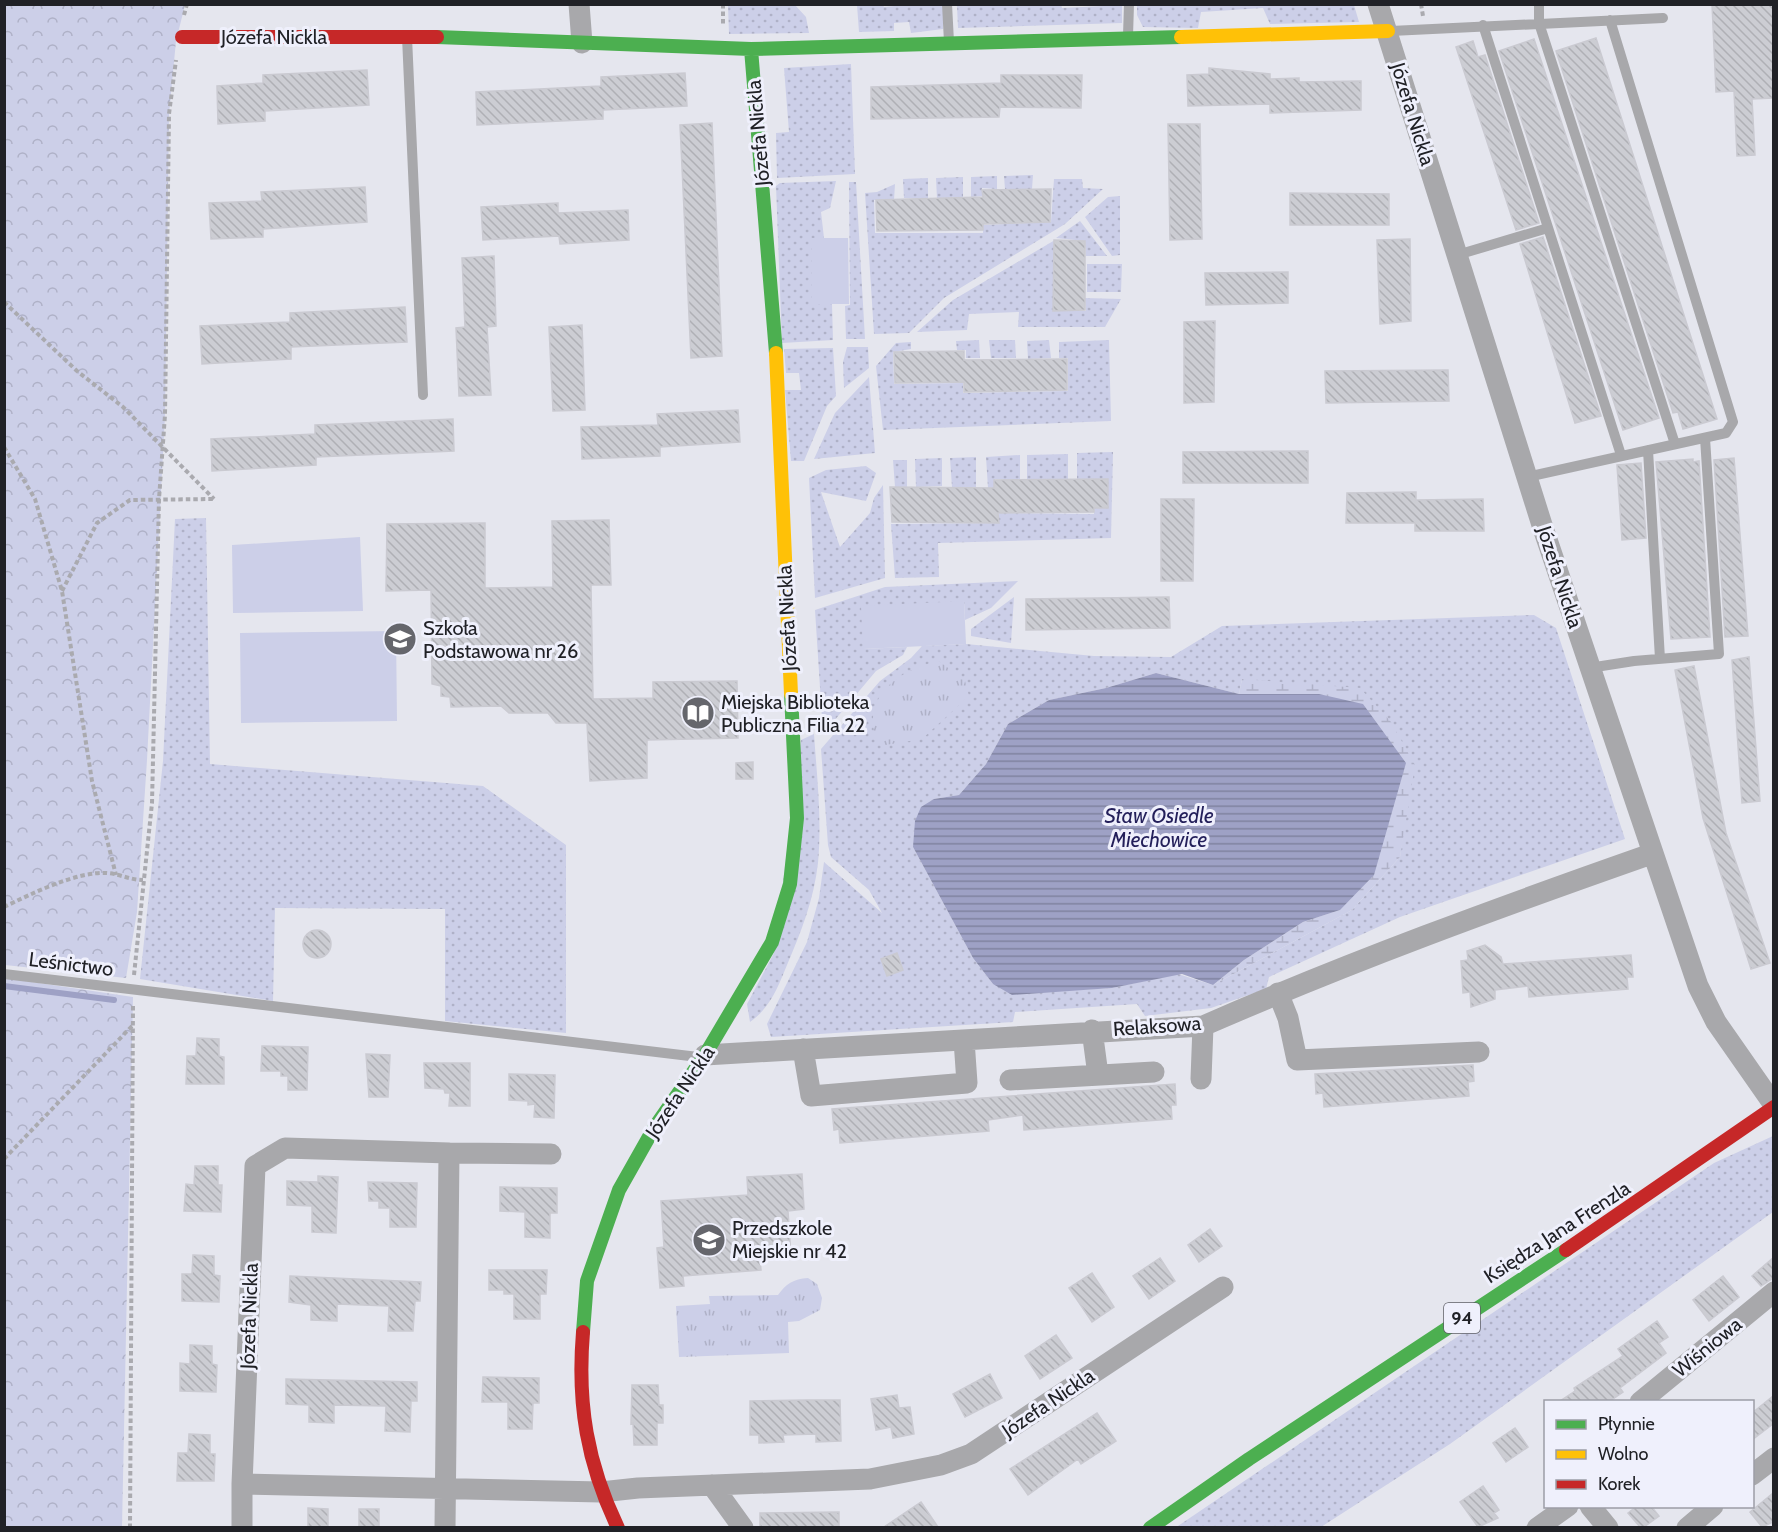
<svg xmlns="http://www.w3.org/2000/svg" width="1778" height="1532" font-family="Cabin,sans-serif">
<defs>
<pattern id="grass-dots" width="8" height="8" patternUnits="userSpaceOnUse" patternTransform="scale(1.5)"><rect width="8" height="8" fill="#cccfe8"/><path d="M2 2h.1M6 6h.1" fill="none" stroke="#afb1c7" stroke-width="1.8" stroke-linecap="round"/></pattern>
<pattern id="forest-crowns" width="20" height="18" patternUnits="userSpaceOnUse" patternTransform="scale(1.5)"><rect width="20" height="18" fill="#cccfe8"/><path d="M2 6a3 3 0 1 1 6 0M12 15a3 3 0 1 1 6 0" fill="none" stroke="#afb1c7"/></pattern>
<pattern id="wetland-marsh" width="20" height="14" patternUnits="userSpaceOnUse" patternTransform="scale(1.5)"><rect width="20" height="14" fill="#cccfe8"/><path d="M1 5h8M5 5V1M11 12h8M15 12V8" fill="none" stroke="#afb1c7"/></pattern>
<pattern id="park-tufts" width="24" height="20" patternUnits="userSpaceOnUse" patternTransform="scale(1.5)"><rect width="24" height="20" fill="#cccfe8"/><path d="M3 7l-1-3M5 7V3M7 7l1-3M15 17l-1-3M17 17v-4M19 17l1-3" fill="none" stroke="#afb1c7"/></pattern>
<pattern id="water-rules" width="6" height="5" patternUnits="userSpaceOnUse" patternTransform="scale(1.5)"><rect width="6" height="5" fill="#9ea1c5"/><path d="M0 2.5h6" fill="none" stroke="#8083a0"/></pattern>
<pattern id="building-back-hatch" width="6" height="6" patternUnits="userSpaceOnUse" patternTransform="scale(1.5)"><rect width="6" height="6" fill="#cccdd3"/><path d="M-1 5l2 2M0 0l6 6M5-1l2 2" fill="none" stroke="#afb0b5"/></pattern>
</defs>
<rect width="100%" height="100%" fill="#e5e6ee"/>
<!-- grass -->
<path fill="url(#grass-dots)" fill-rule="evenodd" d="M915,4l28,1v24l-32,4 -2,-11 -15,1v8l-35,1 -2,-27h26l1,2z
M1061,4l1,4 60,-3v18l-164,5 -1,-23z
M728,5h67l11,12 3,16 -80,1z
M1137,5h217l5,17 -89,2 -7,-16 -62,4 -3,16 -55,-1 -6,-12z
M851,64l4,110 -78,4 -1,-45 13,-1 -5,-64z
M1033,175l-1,14h-27l-1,-13z
M997,176v13l-15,-1v8l-11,1v-20z
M963,177v21l-26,1 -1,-21z
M928,178v21l-24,-1 -1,-19z
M1054,179h28l1,9 20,1 -38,35 -121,74 -35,35 -35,1 -9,-141 12,-1 18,-8 -1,16h-20l1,33h108v-8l68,-3z
M836,181l-6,27 -9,4 3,26 -12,1 1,65h19l1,36 -51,3 -6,-157 4,-3z
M849,182h7l9,157h-19l-1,-33 5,-1z
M1120,196v59l-8,1 -27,-39 23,-20z
M1080,221l27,35h-21l-1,-15 -29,-3z
M1055,240l-2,71h33l-1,-13 36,1 -16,28h-87l1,-15 -50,2 -2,16 -50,2 36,-32z
M1087,264h35l-1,28h-34z
M979,340l1,18h-14v-8h-9l-1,-9z
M989,340h26l1,18h-25z
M1049,340l2,18 -23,1 -1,-18z
M1109,340l2,81 -228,9 -7,-64 20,-23 15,-1v7l-18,3 1,32 69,-1v10l105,-2v-33h-9v-16z
M847,347h21l1,21 -25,20 -1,-26z
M833,348l3,48 -9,10 -23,55h-13l-6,-71h16l-2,-17h-13l-2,-24z
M869,377l6,76 -61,6 21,-46z
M1113,452l-2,86 -173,5 1,34 -44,1 -4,-54 108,-1v-10l95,1 1,-35h-18v-26z
M1068,454v25h-41v-24z
M1020,455v25l-25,-1v9h-7l-2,-31z
M976,457v30h-24l-2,-29z
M942,458v28l-26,1 -1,-28z
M893,460h14v27h-12z
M866,466l10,7 -10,28 -45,-9 19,55 30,-34 4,-15 9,-13 2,93 -70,20 -6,-120 17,-8z
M206,518l4,246 273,22 83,59v188l-121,-12v-112l-170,-1 -2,93 -133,-22 23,-218 12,-242z
M1018,581l-27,27 -26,12 -1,-19 -101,48 44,-2 -4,8 -27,16 -53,63 -8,-124 70,-23z
M1014,597l-3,46 -40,-7v-7z
M1534,615l22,13 69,211 -225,78 -131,60 -3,12 -55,19 -66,8 -8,-12 -122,8 -2,10 -242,15 -4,-13 40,-82 12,-44 5,-36 58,51 -13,-23 -38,-33 -3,-12 -7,-96 59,-68 31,-23 11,-12 44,-2 128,12 77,1 51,-31zM1156,673l83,21 3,-15 164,132 -6,46 -48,53 -139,75 -35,-11 -66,14 -36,2 -83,-6 -20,-26 -60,-111 21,-48 25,-4 27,-31 22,-40 41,-24 57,-12z
M814,734c3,43 8,86 4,129 -4,36 -17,69 -31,102 -9,22 -17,43 -37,57l-3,-18 27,-51 27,-213z
M1773,1136v76l-323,232 -129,83 -146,1 539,-365z"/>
<!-- forest -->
<path fill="url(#forest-crowns)" d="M5,5h180l-9,36 -7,73 -4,301 -18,345 -10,152 -11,66 -121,-13z
M5,978l128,19 -11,530 -117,1z"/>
<!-- wetland -->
<path fill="url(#wetland-marsh)" d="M1242,679l118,9 31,34 24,43 -15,92 -48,53 -139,75 31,-25 59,-38 37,-12 -21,-216h-80z"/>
<!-- park -->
<path fill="url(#park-tufts)" d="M939,661l26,20 4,15 -47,43 -37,6 -9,-7c-15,-43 27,-70 63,-77z
M808,1278l9,6 5,14 -2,12 -21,11 -11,1 1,31 -110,4 -3,-51 34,-2 -1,-8 69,-1c8,-11 15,-16 30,-17z"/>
<!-- pitch -->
<path fill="#cccfe8" d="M812,238h36l1,66h-37z
M360,537l3,74 -130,2 -1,-68z
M964,601l2,43 -103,5 -2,-43z
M396,631l1,90 -156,2 -1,-90z"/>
<!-- water -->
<path fill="url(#water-rules)" d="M1156,673l83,21h80l44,10 43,59 -32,112 -34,35 -37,12 -59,38 -31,25 -31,-11 -70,14 -100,7 -19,-11 -20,-26 -60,-111 2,-26 6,-14 13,-8 25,-4 27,-31 22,-40 41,-24 57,-12z"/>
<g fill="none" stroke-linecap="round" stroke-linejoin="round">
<!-- stream -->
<path stroke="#9ea1c5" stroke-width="6" d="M4,986l110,14"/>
</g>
<!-- building -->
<path fill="url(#building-back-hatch)" stroke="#cacad1" stroke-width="1.5" d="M1712,4h61v94l-21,1 3,56 -18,1 -3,-65 -18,1z
M1596,38l121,381 -34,10 -5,-17 -5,1 -117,-362z
M1534,39l125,379 -36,12 -124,-379z
M1473,41l5,16 7,-2 54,168 -23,7 -60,-183z
M1209,68l61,6v5l29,-1v4l62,-1v29l-91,3v-9l-82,2 -1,-31 22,-1z
M367,70l2,35 -104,6v10l-47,3 -1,-38 46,-3v-8z
M685,73l2,33 -84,4v9l-126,6 -1,-33 125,-6v-9z
M1001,75h81l-1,33 -81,-1 -1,10 -128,2v-32l130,-4z
M712,123l10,233 -31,2 -11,-233z
M1168,124h32l2,115 -32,1z
M365,187l2,35 -104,7v8l-52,2 -2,-36 53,-2 -1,-9z
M1051,189l-1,33 -67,2v6l-106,1 -1,-31 107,-3 -1,-7z
M1290,193l99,1v31h-99z
M558,203v10l70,-3 1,30 -69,4 -1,-8 -76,4 -2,-33z
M1543,237l58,179 -26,7 -55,-179z
M1410,239l1,82 -31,3 -3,-84z
M1054,240l31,1v69l-32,1z
M494,256l2,70 -9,1 4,68 -32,1 -3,-68 9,-1 -3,-69z
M1288,272v31l-82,2 -1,-32z
M405,307l2,35 -116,5v12l-89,5 -2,-38 90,-4v-9z
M1215,321l-1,81 -30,1v-81z
M582,325l3,85 -32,1 -4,-84z
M964,351v9l103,-1v31l-103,2v-10l-69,1 -1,-31z
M1448,370l1,31 -123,2 -1,-32z
M738,410l2,32 -80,5v9l-78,3 -1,-32 77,-2 -1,-11z
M453,419l1,32 -138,6v8l-104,6 -1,-32 104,-5v-9z
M1308,451v32h-125v-31z
M1734,458l14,178 -23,1 -11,-177z
M1693,459v3l6,-1 11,176 -39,2 -15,-177z
M1641,463l5,75 -24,2 -5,-75z
M1108,479v29h-14v4l-96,1 1,10 -107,-1 -2,-35 104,1v-8z
M1416,492v8l67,-1 1,32h-69v-8h-69l1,-30z
M1161,499h33l-1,82h-32z
M609,520l2,65h-20l2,114 60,-1v-16l84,-1 1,57 -91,2v38l-57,3 -3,-58h-31l-8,-10h-39l-8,-7 -50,1 -1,-10 -9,-1v-10l-9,-2 -1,-94 -45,1 1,-67 98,-1v65l68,-1 -1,-66z
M1169,597l1,31 -144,2v-31z
M1749,657l11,144 -18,2 -10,-143z
M1694,666l32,167 44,130 -19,6 -48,-151 -28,-148z
M753,762v17h-17v-16z
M303 944a14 14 0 1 1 28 0a14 14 0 1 1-28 0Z
M1485,945l16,12 2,7 128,-9 2,22h-6l1,12 -99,8 -1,-11 -33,4v9l-24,8 -1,-15 -7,1 -2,-32 7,-1 -1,-9z
M897,953l6,17 -16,6 -6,-17z
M197,1038l22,1v17l5,1v27h-38l1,-28h9z
M262,1046l46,1 -1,43h-19v-14h-7v-5h-20z
M366,1054l24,1 -2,42h-19z
M424,1063h46v43h-21l1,-13h-5l-1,-4 -19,-1z
M1473,1065l1,16 -6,1 1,14 -145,11 -1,-14 -7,1 -1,-20z
M509,1074l46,1 -1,43 -20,-1 1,-13 -7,1v-4l-19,-1z
M1175,1084l1,21h-5l1,14 -148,11 -1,-15 -35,5 1,11 -149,12 -1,-14 -5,1 -2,-21z
M195,1166h23v19h4l-1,27 -37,-1 2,-27 8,1z
M802,1174l2,35 -16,2 3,46 -31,2 1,11 -78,6 1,10 -24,2 -3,-40 7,-1 -3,-46 87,-6 -1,-18z
M318,1176l20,1 -2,56 -24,-1v-26l-25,-1v-24l31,1z
M368,1182l49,1 -1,44h-26v-19h-11v-7h-10z
M500,1187l57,1v25h-7v25l-25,-1v-25l-25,-1z
M1210,1229l12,17 -23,16 -11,-17z
M193,1255l21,1v19l6,1 -1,26 -37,-1v-27h10z
M1160,1258l15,23 -26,18 -16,-23z
M1773,1258v20l-12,8 -9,-10z
M489,1270h58l-1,24h-6v25h-26v-25h-10v-4h-15z
M1092,1273l22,34 -22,15 -23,-34z
M290,1276l131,6 -1,19h-5l-2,30h-25l1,-25 -52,-2v17l-26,-1v-15l-22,-3z
M1723,1276l16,21 -30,24 -16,-21z
M1657,1321l11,16 -9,6 7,10 -46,35 3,4 -13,9h-50l15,-10 -1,-3 49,-32 -5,-7z
M1056,1335l16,23 -32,21 -15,-23z
M190,1345l22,1v18l5,1 -1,27 -36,-1v-28l10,1z
M990,1374l12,24 -37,19 -12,-23z
M483,1377l56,1v25h-6l-1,26h-24v-27h-26z
M286,1379l131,3v19h-6l-1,31 -25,-1 1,-25 -52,-1v18l-25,-1v-17l-23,-1z
M632,1385h26l1,20h4v18h-6v22h-23l-1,-22 -2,1z
M897,1395l2,13 11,-1 4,27 -21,4 -2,-11 -15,3 -5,-31z
M1773,1396v28l-21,16v-27z
M807,1400h33l1,41 -25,1v-8l-33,1 1,7 -25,1v-8h-9v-34z
M1097,1413l19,28 -35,23 -3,-5 -50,36 -18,-26z
M1515,1428l13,19 -22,15 -13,-19z
M189,1434l21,1v19h5l-1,27h-37l1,-28h10z
M1483,1486l16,24 -5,3 4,5 -20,9 -18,-25z
M1773,1493v29l-11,5 -12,-15z
M921,1502l17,25h-54z
M1637,1506h14l8,10 -15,11h-4l-12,-14z
M308,1508l20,1v18h-20z
M359,1509h20v18h-20z
M839,1512v15h-79v-14z"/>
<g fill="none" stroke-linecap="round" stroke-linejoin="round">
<!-- path -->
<path stroke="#aaaaaf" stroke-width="4" stroke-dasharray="4.5 3" stroke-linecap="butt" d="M723,4v21
M1421,4l2,12
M184,15l3,-11
M4,302l73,69 46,36 91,92
M4,447l31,52 27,92 30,190 24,94
M62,591l35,-68 33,-23 83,-1
M4,907c27,-13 73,-36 103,-34 13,1 23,7 36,7
M134,975l18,-172 7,-304 6,-84 4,-301 7,-54
M4,1159l129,-134
M130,1528l3,-525"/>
<!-- lane -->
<path stroke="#a8a8ab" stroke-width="10" d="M947,4l2,38
M1539,4v19l136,421
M1483,25l138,430
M1391,31l272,-13
M1128,36l1,-32
M407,37l16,358
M1457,255l91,-27
M1648,450l12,209
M1527,477l199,-44 7,-11 -123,-402
M1589,668l45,-7 85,-7 -14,-216
M4,974l694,83"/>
<!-- street -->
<path stroke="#a8a8ab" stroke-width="21" d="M579,4l3,39
M1378,4l164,521 156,461 18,36 58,83
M1278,993l10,25 9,42 182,-8
M1092,1030l6,45
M803,1049l8,47 156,-13 -3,-43
M705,1055l498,-29c146,-64 297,-119 448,-172
M1201,1079l2,-53
M1010,1080l144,-8
M449,1153l102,1
M1640,1402l134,-110
M1752,1475l22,-17
M242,1484l13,-318 30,-18 164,5 -4,375
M712,1485l31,43
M1590,1506l18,22
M242,1528v-44l359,8 37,-4 232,-9 71,-14 30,-11 252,-167
M1537,1528l31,-22
M1687,1528l26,-22"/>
<!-- fast -->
<path stroke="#4caf50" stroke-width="14" d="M437,37l314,12 430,-12
M751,49l25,304
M583,1332l4,-51 32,-91 35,-62 51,-73 67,-113 18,-58 7,-66 -6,-124
M1150,1528l99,-69 317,-209"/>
<!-- slow -->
<path stroke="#ffc107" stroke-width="14" d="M1181,37l207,-6
M776,353l15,341"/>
<!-- jam -->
<path stroke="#c62828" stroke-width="14" d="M182,37h255
M1566,1250l208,-143
M583,1332c-6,72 4,131 35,196"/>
</g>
<!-- icons -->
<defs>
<symbol id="school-disc" viewBox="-11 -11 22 22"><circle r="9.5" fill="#65666c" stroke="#eff0fc"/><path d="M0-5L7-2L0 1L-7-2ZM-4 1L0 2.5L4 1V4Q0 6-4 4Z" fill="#fff"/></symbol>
<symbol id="library-disc" viewBox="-11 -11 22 22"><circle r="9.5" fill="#65666c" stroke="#eff0fc"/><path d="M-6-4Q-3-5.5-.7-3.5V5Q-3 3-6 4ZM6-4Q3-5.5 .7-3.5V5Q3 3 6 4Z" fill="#fff"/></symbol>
</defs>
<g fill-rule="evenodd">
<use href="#school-disc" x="381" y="620" width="38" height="38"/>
<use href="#library-disc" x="679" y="694" width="38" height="38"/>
<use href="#school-disc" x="690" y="1221" width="38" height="38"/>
</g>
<g text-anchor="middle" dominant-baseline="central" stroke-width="6" stroke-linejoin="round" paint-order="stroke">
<!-- shield labels -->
<rect fill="#eff0fc" stroke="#5e5f66" stroke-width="1.5" x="1444" y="1303" width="36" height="30" rx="4.5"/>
<g font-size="18" font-weight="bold" fill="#202126">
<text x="1462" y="1318">94</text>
</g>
<!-- street labels -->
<g font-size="20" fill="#202126" stroke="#eff0fc">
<text x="274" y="37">Józefa Nickla</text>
<text transform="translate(1413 114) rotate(73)">Józefa Nickla</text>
<text transform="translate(758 133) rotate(-95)">Józefa Nickla</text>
<text transform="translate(1560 577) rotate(72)">Józefa Nickla</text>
<text transform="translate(787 618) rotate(-93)">Józefa Nickla</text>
<text transform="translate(71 964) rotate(7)">Leśnictwo</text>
<text transform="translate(1157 1026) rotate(-4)">Relaksowa</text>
<text transform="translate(680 1092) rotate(-56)">Józefa Nickla</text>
<text transform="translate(1557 1232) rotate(-33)">Księdza Jana Frenzla</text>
<text transform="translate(249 1316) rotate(-88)">Józefa Nickla</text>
<text transform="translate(1707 1347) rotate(-39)">Wiśniowa</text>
<text transform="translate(1048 1403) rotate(-34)">Józefa Nickla</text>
</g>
<!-- poi labels -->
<g font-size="20" fill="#202126" stroke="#eff0fc" text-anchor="start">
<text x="423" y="628">Szkoła<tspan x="423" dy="23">Podstawowa nr 26</tspan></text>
<text x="721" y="702">Miejska Biblioteka<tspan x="721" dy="23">Publiczna Filia 22</tspan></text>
<text x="732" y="1228">Przedszkole<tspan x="732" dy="23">Miejskie nr 42</tspan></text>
</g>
<!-- water labels -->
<g font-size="21" font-style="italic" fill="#231f5a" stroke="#eff0fc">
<text x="1159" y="815">Staw Osiedle<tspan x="1159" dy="24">Miechowice</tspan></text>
</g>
</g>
<!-- border -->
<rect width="1778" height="1532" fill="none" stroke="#202126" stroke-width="12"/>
<!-- legend -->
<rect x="1544" y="1400" width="210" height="108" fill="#eff0fc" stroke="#9c9da6" stroke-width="1.5"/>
<rect x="1556" y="1420" width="30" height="9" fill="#4caf50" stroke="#9c9da6" stroke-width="1.5"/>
<text x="1598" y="1430" font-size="18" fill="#202126">Płynnie</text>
<rect x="1556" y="1450" width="30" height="9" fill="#ffc107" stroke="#9c9da6" stroke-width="1.5"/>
<text x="1598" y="1460" font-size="18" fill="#202126">Wolno</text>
<rect x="1556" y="1480" width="30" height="9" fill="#c62828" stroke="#9c9da6" stroke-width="1.5"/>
<text x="1598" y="1490" font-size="18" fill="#202126">Korek</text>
</svg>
